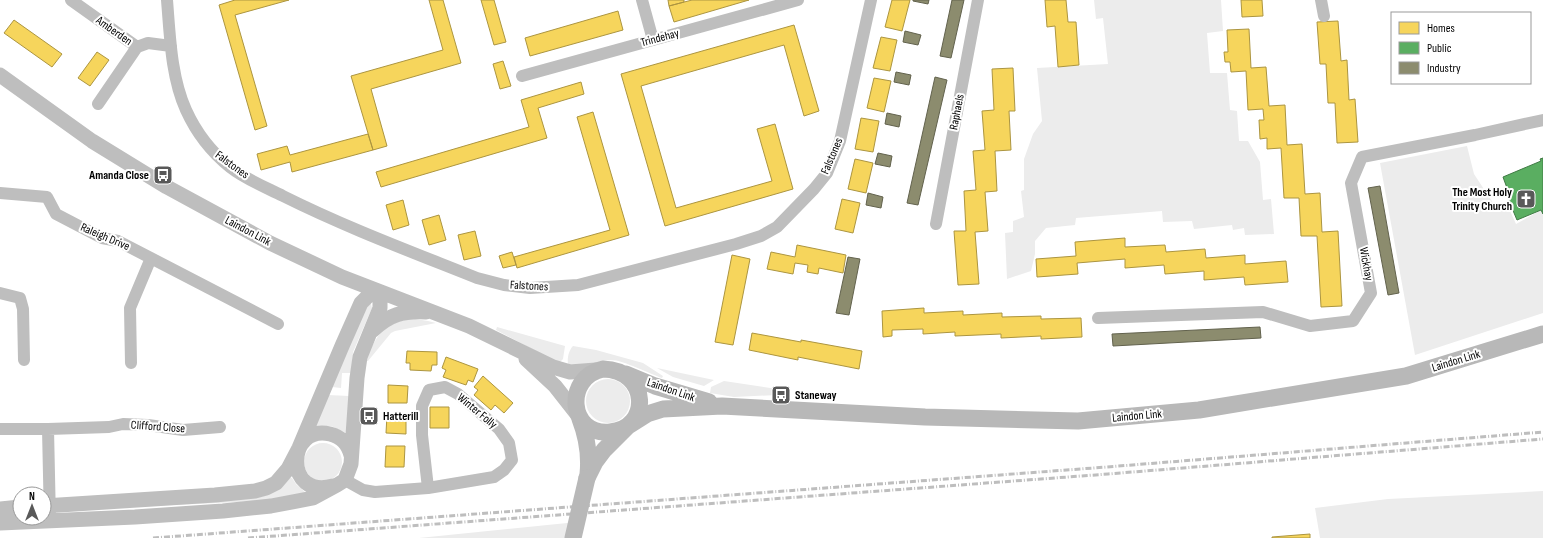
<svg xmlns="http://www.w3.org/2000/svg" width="1543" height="538" font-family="'Sofia Sans Condensed',sans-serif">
<rect width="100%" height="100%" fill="#fff"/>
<!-- green -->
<path fill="#ececec" d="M1094,0h127l2,31 -16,2 3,40h17l3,37 7,1 2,30h9l12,21 3,38 8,-1 3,35 -29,1 -1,-7 -11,2 -1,-5 -38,4 -2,-8 -29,1 -1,-11 -86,7 -1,7 -29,3 -11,13v13l-4,17 -24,8 -2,-46 8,-1v-11l11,-4 -3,-26 3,-1v-31l9,-25 9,-13 -5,-53 71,-4 -5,-46 -7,1z
M1467,146l7,28 21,32 11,-4 10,22 25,-14 2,4v99l-128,42 -35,-192z
M369,304h2l1,4 -19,44 -2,21h-9l-1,15 -9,-1 34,-81z
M415,319l13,2 8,2 -41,8 -4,2 -23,28h-2c10,-26 18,-40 49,-42z
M497,327l68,19 -2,13 -4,4 -63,-33z
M573,346l23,4 47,13 20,13 -1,2c-12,-4 -39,-18 -51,-18 -13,0 -30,10 -43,4 -1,-6 1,-14 5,-18z
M657,368l57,12 -10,6 -31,-9z
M586 401a22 22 0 1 1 44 0a22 22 0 1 1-44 0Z
M724,381l53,8 -1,6 -42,2 -24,-4 1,-6z
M328,395l21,1 -2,36 -1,1 -15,-7h-16z
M304 462a19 19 0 1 1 38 0a19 19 0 1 1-38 0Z
M290,478h2l4,6 10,9 -42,8 -133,6v-2l130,-8 17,-7z
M1543,491v47h-223l-5,-30 73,-9z
M577,522l-4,16h-154z"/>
<!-- homes -->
<path fill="#f6d55c" stroke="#ac9540" d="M235,0h54l-54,15 32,111 -12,4 -36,-125z
M429,0h14l18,63 -90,26 16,57 -14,4 -22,-74 92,-26z
M481,0h13l12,42 -12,3z
M668,0h16v2l-15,4z
M692,0h57l-75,22 -5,-16z
M892,0h18l-8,31 -17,-4z
M1045,0h21l2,22h8l3,43 -21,2 -3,-41 -8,1z
M1241,0h21l1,16 -21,1z
M618,11l5,19 -93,26 -5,-18z
M14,20l48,34 -10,13 -48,-34z
M1338,21l3,40 6,-1 2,40 6,-1 3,43 -21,1 -2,-40h-7l-2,-39h-6l-3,-42z
M794,25l25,86 -15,5 -20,-71 -143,41 35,122 96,-27 -15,-52 18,-5 18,65 -128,37 -44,-152z
M1249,29l2,39 15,-1 3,39 16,-1 2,40 15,-1 3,50 15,-1 2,39 16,-1 4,75 -21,1 -4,-71h-16l-2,-38h-15l-3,-50 -14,1v-11l-7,1 -1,-19h5l-1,-11 -15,1 -2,-39 -15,1 -1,-10h-5l-1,-10h4l-1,-22z
M881,37l16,3 -7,31 -17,-3z
M97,52l12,8 -19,26 -12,-8z
M503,61l8,25 -11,3 -7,-25z
M1013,68l2,43h-6l2,39 -16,1 2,40 -12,1 3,39 -13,1 4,52 -21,1 -4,-54h12l-2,-40 12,-1 -3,-39 12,-1 -3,-39 12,-1 -2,-41z
M874,78l17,3 -7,31 -17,-4z
M581,82l3,12 -46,14 9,30 -166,49 -5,-15 153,-45 -8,-27z
M593,112l36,123 -112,33 -3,-11 96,-27 -33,-113z
M861,118l18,3 -6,31 -18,-3z
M368,134l5,16 -81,22 -2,-10 -29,8 -4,-16 30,-8 3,9z
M855,159l18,4 -7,30 -18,-4z
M842,199l18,4 -7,30 -18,-4z
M403,200l6,25 -16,5 -7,-25z
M439,215l7,25 -17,5 -7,-25z
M475,231l6,25 -17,4 -6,-25z
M1125,238v9l40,-2 1,7 39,-3 1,9 39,-3v9l41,-3 2,21 -43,3 -1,-8 -40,3v-9l-39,3 -1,-9 -39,3v-9l-48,4 1,11 -41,3 -1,-18 40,-3 -1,-14z
M797,245l49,10 -3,18 -24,-5 -1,6 -11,-2 1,-7 -13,-2 -2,11 -26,-5 4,-17 24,5z
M512,252l4,13 -13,3 -4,-12z
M732,255l18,4 -17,86 -18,-3z
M924,308v5l39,-2v4l39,-2v4l39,-1v3l40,-1 1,19 -41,2v-3l-40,2v-4l-46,2v-4l-32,2v-5l-31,1v6l-9,1 -1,-26z
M752,333l49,9v-2l61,11 -3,18 -61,-12v3l-49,-10z
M407,351l30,1v13h-5l-1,6 -21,-1v-7h-4z
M446,357l32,12 -5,13 -5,-2 -2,5 -23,-8 3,-7 -4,-2z
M483,376l30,27 -9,10 -9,-8 -4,5 -17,-15 4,-5 -4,-3z
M388,385l20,1 -1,17h-19z
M430,407h19v21h-19z
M387,415l19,1v18l-20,-1z
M386,446h19l-1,21h-19z
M1310,534v4h-38v-1z"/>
<!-- public -->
<path fill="#5aae61" stroke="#3f7a44" d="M1543,158v56l-2,-4 -24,10 -13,-31 3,-1 -4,-11 38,-16 -1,-2z"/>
<!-- industry -->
<path fill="#8c8c6e" stroke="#62624d" d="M913,0h16l-1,4 -15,-3z
M952,0h12l-13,58 -11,-2z
M905,31l16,4 -3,10 -15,-3z
M896,72l15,3 -2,10 -15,-3z
M935,77l12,3 -29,125 -11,-2z
M887,113l14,3 -2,11 -14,-3z
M878,153l14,3 -2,11 -15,-3z
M1380,186l19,107 -11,2 -20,-107z
M868,193l15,4 -2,11 -15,-3z
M848,257l12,2 -11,56 -13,-2z
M1260,327l1,11 -148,8 -1,-12z"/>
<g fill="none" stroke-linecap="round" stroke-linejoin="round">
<!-- minor -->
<path stroke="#bebebe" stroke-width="12" d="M71,0l66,47
M167,0c3,36 4,77 19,110 10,22 24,41 44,57 15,12 35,20 53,29 62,31 129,56 194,82l27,7 26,3 48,-3 158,-41 25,-8 16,-9 37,-38 13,-16 13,-32 31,-141
M642,0l11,40
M1321,0l3,16
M522,76l276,-76
M98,104l39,-57 11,-4 23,3
M0,193l47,4 9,17 46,24 16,3 160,83
M936,224l42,-224
M0,293l20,5 3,11 1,51
M1098,318l165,-6 47,14 43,-5 18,-28 -20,-110 11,-26 113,-22 68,-15
M131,363l-1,-55 21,-50
M0,429h48l61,-2 14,-3 25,1 35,5 37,-3
M48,429l2,92
M345,480l18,10 12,2 53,-4 66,-11 10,-7 8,-10 -3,-17 -10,-14 -41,-35 -13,-7 -16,3 -7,16v29l6,53"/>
<!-- tertiary -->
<path stroke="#bebebe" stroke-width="15" d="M0,75l92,66 75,46 103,56 72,34 127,49 84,41 17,5 26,-2
M372,331c17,-17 31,-20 54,-19
M526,359l29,27 22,28
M333,486c-49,14 -47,-62 -3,-52 12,3 18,10 21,21
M44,506l171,-11 40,-4 11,-3 10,-5 12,-14 11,-21 43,-102 19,-43 11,-11 6,-1
M0,509l20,-2
M0,523l135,-6 88,-6 48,-5 42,-8 24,-13 8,-5 6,-16 6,-86 3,-21 20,-49v-13l-2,-4"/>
<!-- secondary -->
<path stroke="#b8b8b8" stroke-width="17" d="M603,369c47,1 48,60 7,63 -42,4 -46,-55 -7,-63z
M626,374l29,12 54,16
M580,419c7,18 10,35 8,55
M587,478l8,-16 9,-12 24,-24 19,-12 16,-5 59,-3 203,11 153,4 121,-11 207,-34 137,-42"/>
<!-- rail -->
<path stroke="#bebebe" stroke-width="3" stroke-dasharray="6 2 1 2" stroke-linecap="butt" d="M153,538l954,-71 436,-35
M248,538l860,-64 435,-35"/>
<!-- secondary-bridge -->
<path stroke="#b8b8b8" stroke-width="17" d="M573,538l14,-60"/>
</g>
<!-- icons -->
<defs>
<symbol id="bus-square" viewBox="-11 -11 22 22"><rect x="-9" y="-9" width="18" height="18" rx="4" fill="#595959" stroke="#fff"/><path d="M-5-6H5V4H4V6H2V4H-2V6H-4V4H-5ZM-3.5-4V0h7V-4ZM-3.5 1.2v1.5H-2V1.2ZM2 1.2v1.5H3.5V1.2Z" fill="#fff"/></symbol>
<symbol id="church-square" viewBox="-11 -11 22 22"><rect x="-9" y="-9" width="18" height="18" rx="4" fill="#595959" stroke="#fff"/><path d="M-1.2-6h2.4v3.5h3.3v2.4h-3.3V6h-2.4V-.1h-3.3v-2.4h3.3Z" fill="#fff"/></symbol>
</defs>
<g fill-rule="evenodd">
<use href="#bus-square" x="152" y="164" width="22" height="22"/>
<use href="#church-square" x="1515" y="188" width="22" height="22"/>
<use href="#bus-square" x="770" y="384" width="22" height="22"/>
<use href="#bus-square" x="358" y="405" width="22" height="22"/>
</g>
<g text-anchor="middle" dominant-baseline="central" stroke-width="4" stroke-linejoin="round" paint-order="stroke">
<!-- street labels -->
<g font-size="12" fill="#000" stroke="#fff">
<text transform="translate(114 31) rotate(35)">Amberden</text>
<text transform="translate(660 38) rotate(-15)">Trindehay</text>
<text transform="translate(957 112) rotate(-79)">Raphaels</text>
<text transform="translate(832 156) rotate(-67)">Falstones</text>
<text transform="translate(232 165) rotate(36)">Falstones</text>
<text transform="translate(248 231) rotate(28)">Laindon Link</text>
<text transform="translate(105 237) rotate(23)">Raleigh Drive</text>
<text transform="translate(1366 264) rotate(80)">Wickhay</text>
<text transform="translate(529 286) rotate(3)">Falstones</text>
<text transform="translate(1456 361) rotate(-17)">Laindon Link</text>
<text transform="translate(671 390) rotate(19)">Laindon Link</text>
<text transform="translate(477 411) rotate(40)">Winter Folly</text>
<text transform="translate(1137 416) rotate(-5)">Laindon Link</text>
<text transform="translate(158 427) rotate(4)">Clifford Close</text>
</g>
<!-- poi labels -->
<g font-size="12" font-weight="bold" fill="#000" stroke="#fff" text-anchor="end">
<text x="149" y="175">Amanda Close</text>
<text x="1512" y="192">The Most Holy<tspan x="1512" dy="14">Trinity Church</tspan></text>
<text x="795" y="395" text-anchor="start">Staneway</text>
<text x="383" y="416" text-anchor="start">Hatterill</text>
</g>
</g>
<!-- legend -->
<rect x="1391" y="12" width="140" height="72" fill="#ffffff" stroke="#999999"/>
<rect x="1399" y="22" width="20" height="12" fill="#f6d55c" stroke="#999999"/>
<text x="1427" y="32" font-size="12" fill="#000000">Homes</text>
<rect x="1399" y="42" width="20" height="12" fill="#5aae61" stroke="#999999"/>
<text x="1427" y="52" font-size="12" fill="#000000">Public</text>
<rect x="1399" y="62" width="20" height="12" fill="#8c8c6e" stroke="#999999"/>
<text x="1427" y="72" font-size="12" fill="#000000">Industry</text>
<!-- north arrow -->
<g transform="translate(32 506)"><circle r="19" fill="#ffffff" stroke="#999999"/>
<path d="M0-3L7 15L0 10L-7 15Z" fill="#595959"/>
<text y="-6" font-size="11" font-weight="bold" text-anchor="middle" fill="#000000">N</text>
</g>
</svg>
